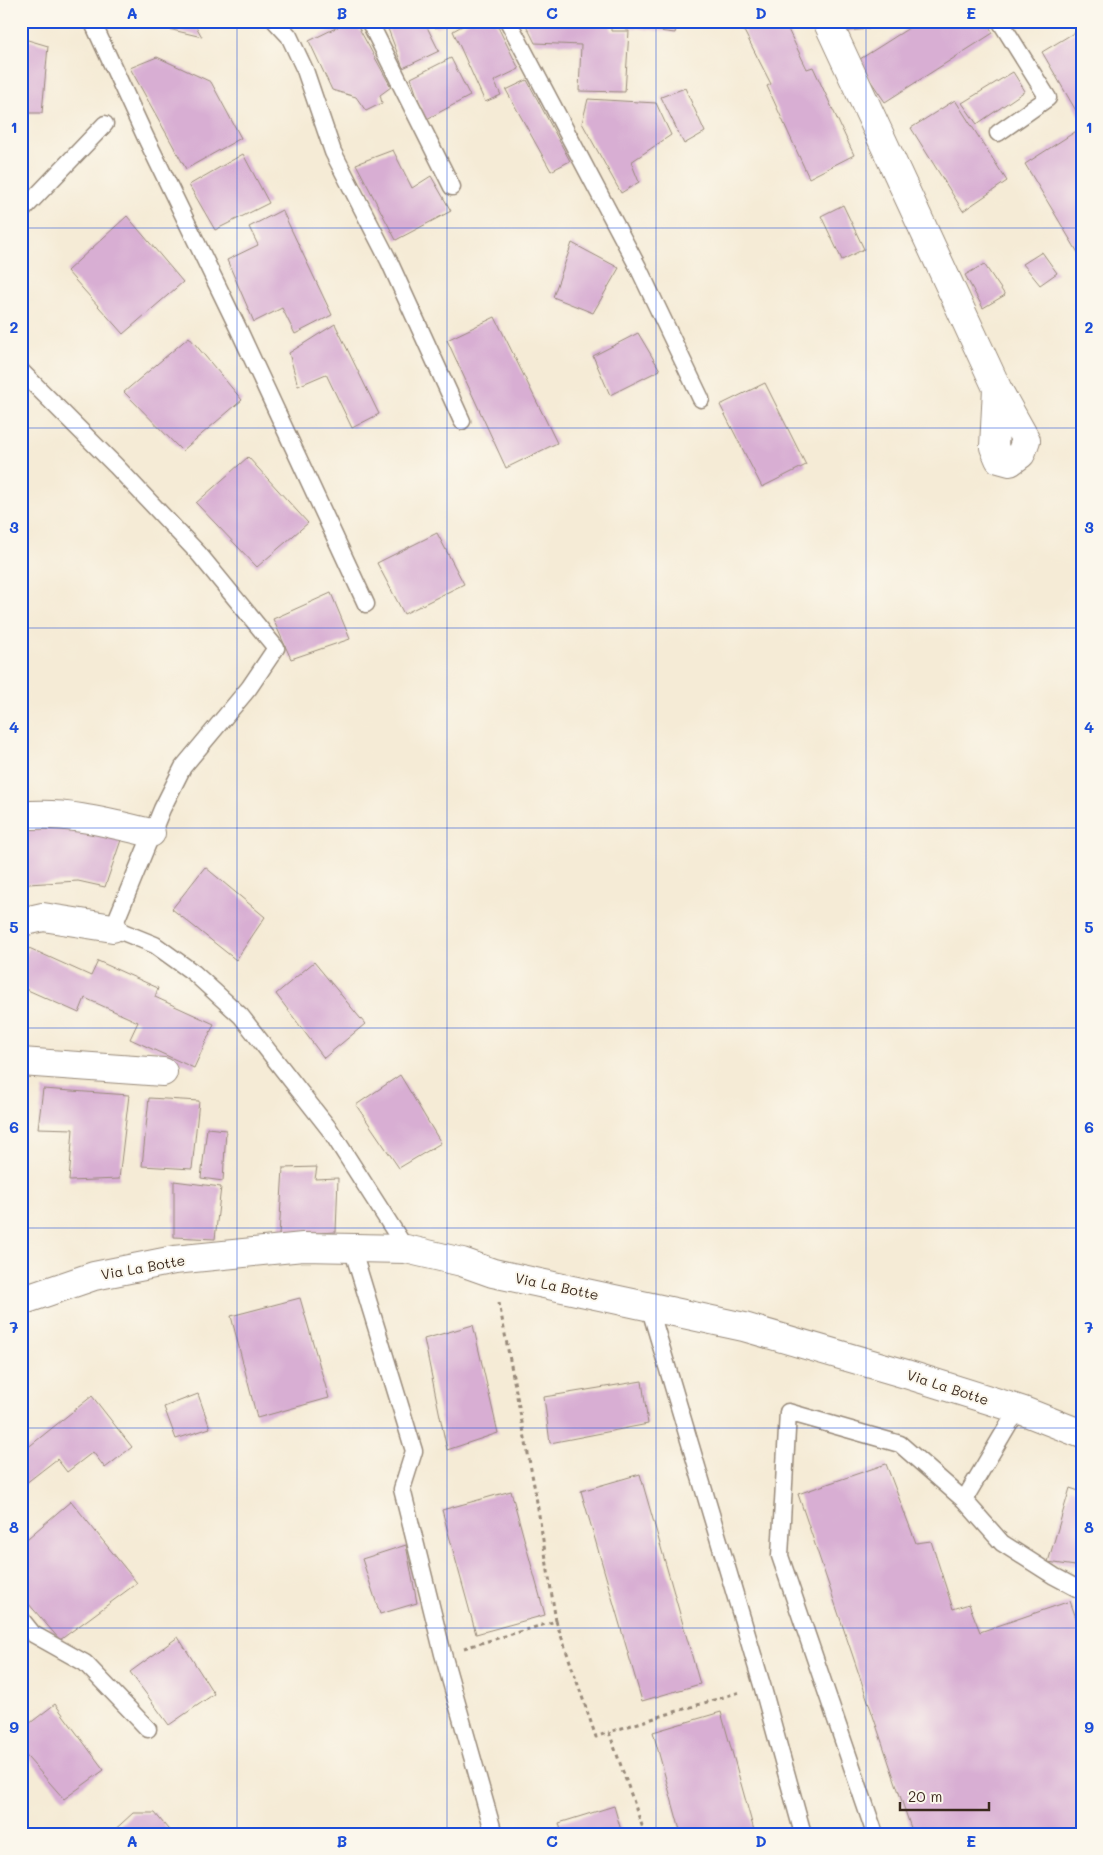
<svg xmlns="http://www.w3.org/2000/svg" width="1103" height="1855" font-family="Mali,sans-serif">
<rect width="100%" height="100%" fill="#fbf7ec"/>
<filter id="ink" filterUnits="userSpaceOnUse"><feTurbulence type="fractalNoise" baseFrequency=".02" numOctaves="2"/><feDisplacementMap in="SourceGraphic" scale="10" xChannelSelector="R" yChannelSelector="G"/><feConvolveMatrix kernelMatrix="1 2 1 2 8 2 1 2 1" color-interpolation-filters="sRGB"/></filter>
<filter id="wash" filterUnits="userSpaceOnUse"><feTurbulence type="fractalNoise" baseFrequency=".0096" numOctaves="4" result="noise"/><feDisplacementMap in="SourceGraphic" scale="20" xChannelSelector="R" yChannelSelector="G"/><feGaussianBlur stdDeviation="1.12" result="paint"/><feColorMatrix in="noise" values="0 0 0 0 0 0 0 0 0 0 0 0 0 0 0 0 0 1.4 0 .05"/><feComposite in="paint" operator="in"/></filter>
<g filter="url(#wash)">
<rect width="100%" height="100%" fill="#f5ebd6"/>
<g id="blocks">
<!-- building -->
<path fill="#d8aed3" d="M158,21h35l9,16 -42,-10z
M350,21h5l36,66 -11,8 2,8 -16,8 -10,-14 -24,-7 -23,-49z
M385,21h39l15,30 -36,17z
M433,21h20l-18,7z
M471,21h24l24,48 -25,12 7,14 -16,7 -32,-71z
M524,21h87v10h18l-4,61 -46,-1 2,-46 -46,-2z
M627,21h51l-3,12 -48,-6z
M724,21h65v2h-4l22,46 6,-2 41,88 -45,23 -42,-92 4,-2 -31,-61h-16z
M844,21h25v8l-21,2z
M920,21h66l7,12 -108,69 -28,-41z
M1082,28v93l-40,-69z
M21,38l27,8 -6,67h-21z
M157,57l54,25 30,56 -55,31 -56,-101z
M451,58l19,38 -45,24 -14,-42z
M1013,72l12,19 -48,33 -15,-21z
M527,80l43,81 -19,10 -45,-81z
M685,88l20,44 -21,12 -23,-47z
M588,99l68,4 15,32 -40,27 8,20 -18,11 -39,-70z
M955,100l52,81 -44,30 -52,-83z
M1078,130l4,5v120l-2,1 -55,-92z
M393,150l19,38 19,-12 20,35 -55,29 -40,-76z
M243,154l26,49 -54,27 -26,-45z
M843,205l21,44 -22,11 -21,-44z
M282,210l50,105 -37,19 -13,-26 -28,14 -27,-62 31,-15 -9,-18z
M127,216l56,66 -60,52 -56,-63z
M572,243l47,25 -26,45 -40,-16z
M1042,252l15,21 -17,12 -17,-21z
M984,264l21,31 -22,13 -18,-33z
M495,317l62,126 -51,25 -59,-128z
M335,324l44,90 -27,14 -26,-54 -28,12 -9,-33z
M638,333l22,37 -50,25 -17,-39z
M189,337l53,63 -60,51 -58,-59z
M765,383l41,82 -44,22 -42,-82z
M248,457l60,66 -51,44 -61,-64z
M437,533l27,51 -60,30 -27,-51z
M331,593l19,46 -59,20 -18,-40z
M52,825l70,12 -17,50 -27,-6 -50,3 -7,3v-58z
M205,867l60,50 -29,43 -64,-51z
M29,948l62,28 7,-15 60,27 -3,9 59,27 -20,44 -64,-29 8,-17 -53,-24 -6,15 -58,-26v-22z
M314,962l51,62 -41,34 -48,-64z
M400,1075l41,68 -42,25 -43,-63z
M43,1089l86,6 -10,84 -50,2 4,-52 -35,-1z
M149,1098l50,3 -7,68 -50,-3z
M207,1128l19,2 -3,51 -22,-3z
M317,1167l-2,12 23,-1 -2,54 -57,3 4,-67z
M174,1181l47,6 -6,52 -41,-2z
M300,1298l29,100 -72,20 -26,-102z
M473,1325l25,108 -51,17 -23,-111z
M642,1381l6,43 -98,19 -6,-46z
M198,1394l12,34 -34,11 -12,-32z
M92,1396l40,51 -27,21 -12,-16 -26,20 -10,-13 -36,28v-34z
M886,1464l30,79 15,-2 22,68 16,-5 11,28 90,-31 12,34v199h-169l-115,-340z
M640,1474l60,210 -58,17 -61,-210z
M1070,1488l12,4v75l-34,-5z
M511,1491l34,124 -69,19 -34,-124z
M71,1501l66,82 -77,57 -39,-45v-51z
M406,1545l11,58 -37,11 -18,-55z
M178,1637l36,57 -45,31 -39,-53z
M55,1704l49,66 -40,29 -43,-49v-20z
M721,1712l34,122h-74l-28,-102z
M614,1806l8,28h-60l-3,-11z
M133,1813h22l17,21h-62z"/>
</g>
</g>
<g filter="url(#ink)">
<use href="#blocks" fill-opacity="0" stroke="#988a7a" stroke-width="1"/>
<g fill="none" stroke-linecap="round" stroke-linejoin="round">
<defs>
<path id="service" d="M92,21l53,115 93,192 128,276
M275,21l14,15 16,34 28,82 56,109 73,160
M369,21l83,166
M508,21l130,246 63,132
M998,133l50,-35 -48,-77
M21,212l84,-88
M21,371l95,95 83,88 77,94 -27,40 -66,79 -21,42 -49,119 42,17 39,28 47,43 89,114 76,119
M352,1248l62,203 -12,38 41,165 51,180
M649,1306l113,379 41,149
M964,1500l38,43 52,33 28,15
M21,1619l12,15 52,29 63,66
M875,1834l-95,-278 8,-144 112,32 64,56 46,-78 11,-12"/>
<path id="minor" d="M827,21l170,367 29,52 -5,14 -11,8 -11,-3 -5,-12 3,-59
M21,816c44,-5 88,7 130,17
M21,922l22,-5 70,11
M21,1062l142,10
M21,1301l73,-25 80,-16 129,-13 103,2 56,13 31,11 251,54 162,47 115,36 61,24"/>
</defs>
<!-- service casing -->
<use href="#service" stroke="#988a7a" stroke-width="19"/>
<!-- minor casing -->
<use href="#minor" stroke="#988a7a" stroke-width="30"/>
<!-- path -->
<path stroke="#988a7a" stroke-width="3" stroke-dasharray="4 4" stroke-linecap="butt" d="M556,1621l40,116 13,-5
M464,1648l92,-27 -21,-131 -36,-187
M645,1834l-36,-102 131,-40"/>
<!-- service -->
<use href="#service" stroke="#fff" stroke-width="16"/>
<!-- minor -->
<use href="#minor" stroke="#fff" stroke-width="28"/>
</g>
</g>
<!-- grid -->
<path fill="none" stroke="#1d4ed8" stroke-width="1" stroke-opacity="0.55" d="M237,21v1813M447,21v1813M656,21v1813M866,21v1813M21,228h1061M21,428h1061M21,628h1061M21,828h1061M21,1028h1061M21,1228h1061M21,1428h1061M21,1628h1061"/>
<g text-anchor="middle" dominant-baseline="central" stroke-width="4" stroke-linejoin="round" paint-order="stroke">
<!-- street labels -->
<g font-size="14" fill="#3b2a1e" stroke="#fbf7ec">
<text transform="translate(143 1267) rotate(-10)">Via La Botte</text>
<text transform="translate(557 1286) rotate(12)">Via La Botte</text>
<text transform="translate(948 1387) rotate(18)">Via La Botte</text>
</g>
</g>
<!-- margin -->
<rect width="1103" height="1855" fill="none" stroke="#fbf7ec" stroke-width="55"/>
<!-- scale -->
<path d="M900 1802v8h89v-8" fill="none" stroke="#3b2a1e" stroke-width="2.5"/>
<text x="908" y="1802" font-size="15" fill="#3b2a1e" stroke="#fbf7ec" stroke-width="4" paint-order="stroke">20 m</text>
<rect x="28" y="28" width="1048" height="1800" fill="none" stroke="#1d4ed8" stroke-width="2"/>
<g font-size="16" text-anchor="middle" font-weight="bold" fill="#1d4ed8">
<text x="132" y="19">A</text>
<text x="342" y="19">B</text>
<text x="552" y="19">C</text>
<text x="761" y="19">D</text>
<text x="971" y="19">E</text>
<text x="14" y="133">1</text>
<text x="1089" y="133">1</text>
<text x="14" y="333">2</text>
<text x="1089" y="333">2</text>
<text x="14" y="533">3</text>
<text x="1089" y="533">3</text>
<text x="14" y="733">4</text>
<text x="1089" y="733">4</text>
<text x="14" y="933">5</text>
<text x="1089" y="933">5</text>
<text x="14" y="1133">6</text>
<text x="1089" y="1133">6</text>
<text x="14" y="1333">7</text>
<text x="1089" y="1333">7</text>
<text x="14" y="1533">8</text>
<text x="1089" y="1533">8</text>
<text x="14" y="1733">9</text>
<text x="1089" y="1733">9</text>
<text x="132" y="1847">A</text>
<text x="342" y="1847">B</text>
<text x="552" y="1847">C</text>
<text x="761" y="1847">D</text>
<text x="971" y="1847">E</text>
</g>
</svg>
